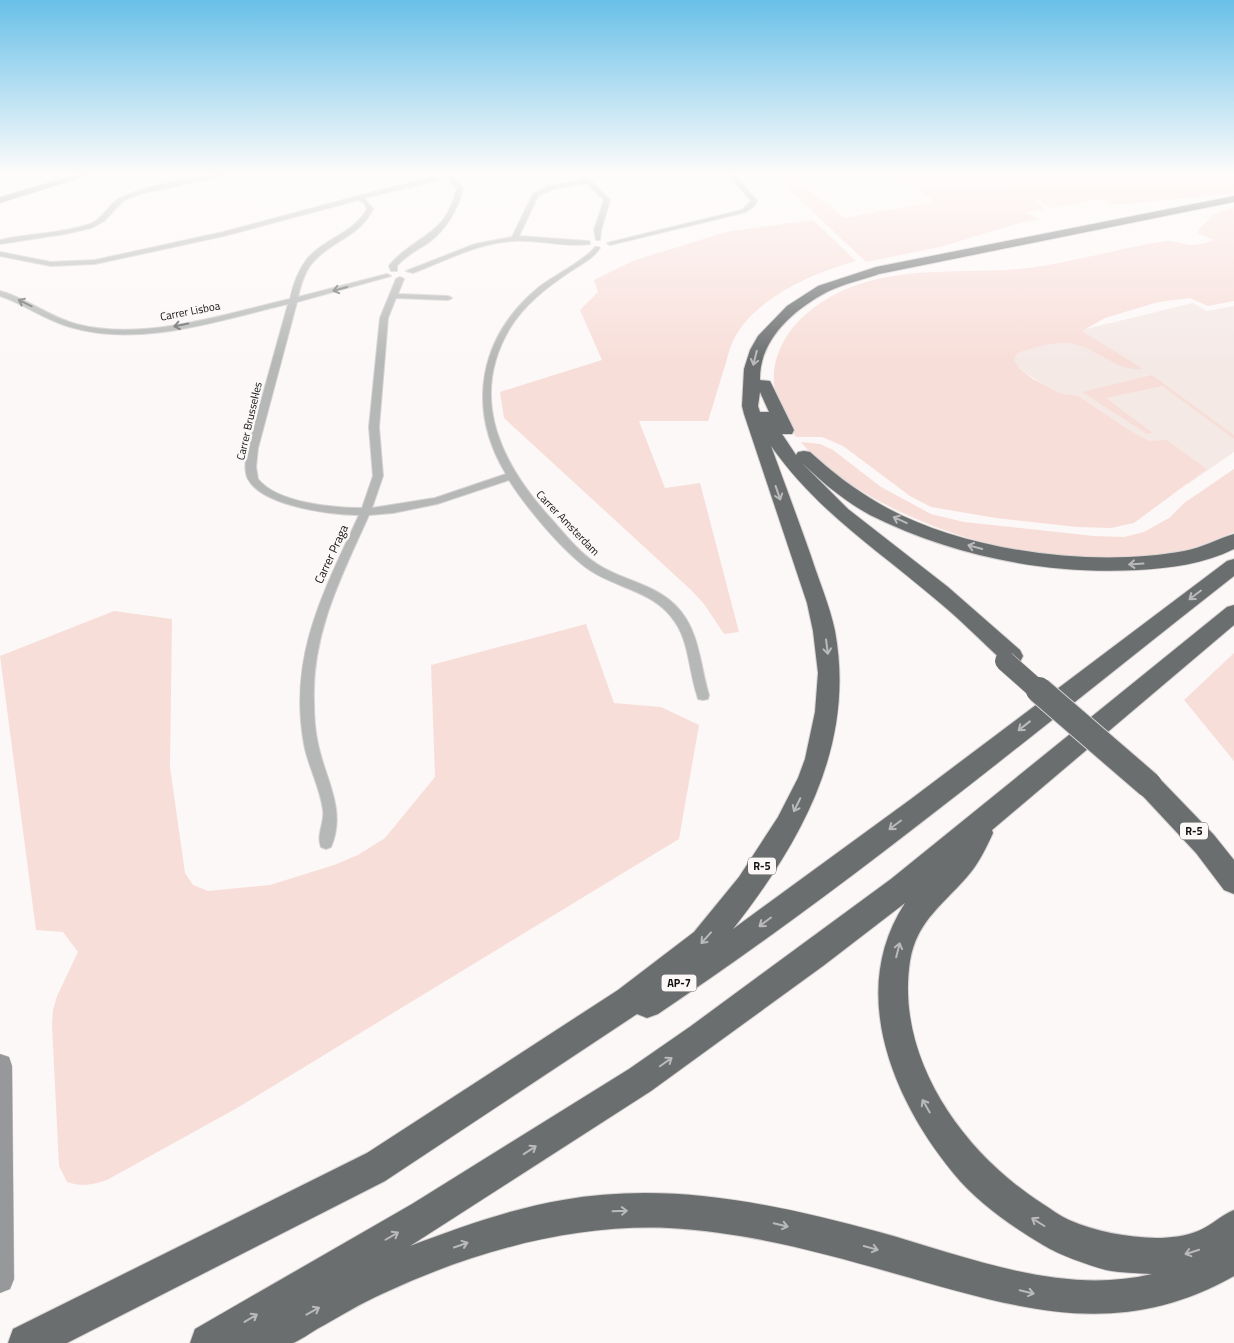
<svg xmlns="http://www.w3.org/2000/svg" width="1234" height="1343" font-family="'Titillium Web',sans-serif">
<rect width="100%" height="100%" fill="#fcf8f7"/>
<!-- built -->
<path fill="#f5e9e6" d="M1193,303l14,8 27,-5v146l-46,32 -168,-115 -6,-10 -2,-37 37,16z"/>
<!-- green -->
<path fill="#f8ded9" d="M772,173h14l59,45 90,-17 -43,-28h342v20l-106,11h-18l-9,-5 -50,9 -10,-5 -1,-3h-6l11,9 -20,3 14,7 -23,5 -76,23 -74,15z
M1234,207v94l-26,5 -18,-8 -32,4 -53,16 -23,13 61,38c-27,3 -47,-22 -73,-26 -14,-2 -40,5 -53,10l-3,6 6,10 13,10 28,15 17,2 57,38 15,7 17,-1 40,29 -73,54 -23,5 -34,-1 -81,-9 -65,-11 -21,-11 -67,-50 -21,-9h-26c-19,-26 -30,-58 -16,-88 9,-21 24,-35 42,-47 63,-41 136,-26 206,-34 47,-6 91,-20 138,-27 9,-1 20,5 30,4 6,-1 12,-3 18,-5l-16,-7v-3l16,-16z
M813,220l43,41c-41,11 -99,36 -121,76 -5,8 -7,19 -10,29 -6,18 -11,37 -17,55h-69l26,67 35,-5 39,149 -15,2 -20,-30 -13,-14 -187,-172 -4,-26 102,-32 -22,-50 18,-18 -4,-12 41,-20 95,-29z
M1152,375l82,60v4l-72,-53 -56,12 47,35 -6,1 -65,-42z
M801,442l19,2 13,6 48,37 50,27 33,8 130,14 30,1 20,-5 25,-14 15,-15 50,-34v63c-22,10 -44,18 -68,22 -103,15 -218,-10 -306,-64 -22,-13 -43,-28 -59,-48z
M114,611l58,8 -2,148 15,106 8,12 15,6 62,-6 64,-20 24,-10 27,-17 50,-61 -4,-112 155,-41 28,79 47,4 38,18 -20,114 -442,269 -130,72c-15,5 -25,7 -40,2l-8,-16 -7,-141 1,-15 4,-14 21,-44 -15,-20 -27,-2 -36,-274z
M1234,653v108l-50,-61z"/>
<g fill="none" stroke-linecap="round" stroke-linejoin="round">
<defs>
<path id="minor" d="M222,173h13l-96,21 -16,7 -19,20 -13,7 -26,6 -65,10v-4c30,-7 61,-6 90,-16 15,-6 18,-21 32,-27 31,-14 67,-17 100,-24z
M583,173l27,27 -9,30 -1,10h-4l-2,-10 10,-30 -17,-17 -34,6 -15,7 -19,40 69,5 2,1v2c-25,4 -52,-5 -77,-3 -36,2 -68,20 -100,32l-7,-2 69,-27 37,-7 21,-43 16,-8 35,-6 -4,-5z
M727,173h6l24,28 -3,5 -8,6 -136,33 -3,-2 135,-33 9,-9z
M437,177l2,3 -75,18 9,11c-14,28 -40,31 -59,52 -9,9 -13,23 -16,36l89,-23 4,2 -94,26 -39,146 -2,19 2,12c19,24 75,29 104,29l11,-32 -4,-49 11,-109 16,-39 4,-2 4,2 -6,15 50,2 4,2 -4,2 -52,-2 -8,20 -9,109 4,49 -11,32 63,-10 71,-24c-40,-66 -27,-138 33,-187 16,-12 45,-26 56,-40h4l1,1c-8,12 -21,17 -32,25 -22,15 -44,32 -58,55 -43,72 -7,139 44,194 13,15 26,31 43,42 26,17 59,20 80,43 23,24 23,59 32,88l-1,4 -5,1 -5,-1 -1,-4c-8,-24 -8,-53 -22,-73 -19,-30 -56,-33 -84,-51 -27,-18 -65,-64 -82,-91l-72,24 -44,9 -24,2c-27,60 -58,119 -55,188 0,13 1,28 4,41 7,35 29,66 13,103l-5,2 -5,-2c-5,-12 4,-25 2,-37 -3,-23 -15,-44 -19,-66 -16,-88 20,-153 55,-229 -28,0 -97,-9 -111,-36 -6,-12 0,-30 3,-42l37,-133c-69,16 -147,44 -218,23 -25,-7 -46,-23 -70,-31v-5c27,7 49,26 76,33 68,18 148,-10 214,-25 3,-14 8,-28 17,-40 18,-21 46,-25 60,-50l-3,-6 -6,-3 -134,36 -129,28 -44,2 -51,-10v-4l51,10 44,-2 128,-28 165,-44z
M452,177l11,11c-5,21 -17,42 -35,55 -11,7 -23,13 -31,23v5h-6l-2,-5 5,-6c28,-27 52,-26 63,-72l-8,-9z"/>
<path id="secondary" d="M82,173h14l-96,30v-6z
M0,1054l9,3 3,9 2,213 -4,10 -10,4z"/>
<path id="motorway" d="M1234,196v6l-355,72c-17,6 -36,10 -52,18 -34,18 -68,48 -67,88l10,1 24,49 -2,4h-10l14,21 2,-3 6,-1 6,1c22,20 44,37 70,52 81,47 213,64 304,47 18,-3 33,-12 50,-17v15c-30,15 -63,19 -96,21 -91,5 -186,-14 -268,-55 -26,-14 -48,-33 -69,-53l47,47 100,78 72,63 3,6 -3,6 -8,3 -8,-3c-23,-21 -45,-44 -70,-64 -60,-51 -117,-87 -163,-152 13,36 27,73 40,110 8,25 19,50 24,75 21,114 -34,211 -102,298l178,-130 316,-238 7,-2v17c-190,149 -376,304 -576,438l-11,4 -10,-4 -252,167 -318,162h-59l5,-14 354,-176 251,-163 76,-58 45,-55 39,-60 20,-39 7,-19 10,-47 3,-39 -5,-42 -6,-28 -63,-189 -2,-8 2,-37 6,-19 8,-14 29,-30 31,-20 58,-19zM760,392l9,20h-9l-2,-6z
M1234,605v20l-242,205 1,3c-6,13 -13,28 -22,39 -25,31 -54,47 -61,89 -15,98 54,193 133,243 8,5 17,12 26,16 28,12 57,17 88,18 13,0 29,-2 41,-7 13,-5 23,-16 36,-21v66c-118,67 -220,31 -341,-3 -73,-21 -148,-41 -224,-45 -98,-4 -197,24 -285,65 -23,10 -45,24 -67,36 -7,4 -16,11 -24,14 -7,0 -19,0 -27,0 -25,0 -51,0 -76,0l5,-14 217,-125 217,-135 62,-43 200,-147 336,-272zM905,903c-58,89 -12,197 49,271 24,29 57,52 89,71 16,10 45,20 63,25 14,3 31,3 46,4 -92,22 -186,-18 -273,-42 -103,-28 -209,-51 -316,-32 -53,9 -102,27 -153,46l241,-155 172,-125z
M1149,774l9,3 56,58 20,25v34l-10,-4 -28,-37 -56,-60 -4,-8 4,-8z"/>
</defs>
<!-- minor casing -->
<use href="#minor" stroke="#d6d3d2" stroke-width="2"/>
<!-- secondary casing -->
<use href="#secondary" stroke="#d6d3d2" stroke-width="1"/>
<!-- motorway casing -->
<use href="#motorway" stroke="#d6d3d2" stroke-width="2"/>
<!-- minor -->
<use href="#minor" fill="#b6b8b8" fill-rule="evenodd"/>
<!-- secondary -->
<use href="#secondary" fill="#969899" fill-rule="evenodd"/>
<!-- motorway -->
<use href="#motorway" fill="#6b6e6f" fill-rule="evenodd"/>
<defs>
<path id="motorway-bridge-far1" d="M1005,661l35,31"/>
<path id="motorway-bridge" d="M1039,690l110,95"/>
</defs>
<!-- motorway-bridge-far1 casing -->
<use href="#motorway-bridge-far1" stroke="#d6d3d2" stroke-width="21" stroke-linecap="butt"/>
<!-- motorway-bridge casing -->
<use href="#motorway-bridge" stroke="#d6d3d2" stroke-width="28" stroke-linecap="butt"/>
<!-- motorway-bridge-far1 -->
<use href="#motorway-bridge-far1" stroke="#6b6e6f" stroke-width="20"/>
<!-- motorway-bridge -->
<use href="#motorway-bridge" stroke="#6b6e6f" stroke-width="26"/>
</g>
<!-- one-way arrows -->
<defs><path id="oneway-shaft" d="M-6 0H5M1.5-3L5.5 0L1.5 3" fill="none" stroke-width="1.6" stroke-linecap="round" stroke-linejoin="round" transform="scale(1.25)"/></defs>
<g stroke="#6b6c6c">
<use href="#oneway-shaft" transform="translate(340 289) rotate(165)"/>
<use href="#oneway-shaft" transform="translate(25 303) rotate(-154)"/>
<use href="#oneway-shaft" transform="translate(181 325) rotate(169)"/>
</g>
<g stroke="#bbbaba">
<use href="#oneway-shaft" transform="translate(755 358) rotate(104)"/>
<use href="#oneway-shaft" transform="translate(778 493) rotate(71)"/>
<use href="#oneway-shaft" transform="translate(900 520) rotate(-156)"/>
<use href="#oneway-shaft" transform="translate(975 547) rotate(-165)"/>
<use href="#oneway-shaft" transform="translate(1136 564) rotate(176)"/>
<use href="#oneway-shaft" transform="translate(1195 595) rotate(143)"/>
<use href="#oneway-shaft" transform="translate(827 647) rotate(83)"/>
<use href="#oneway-shaft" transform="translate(1024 726) rotate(142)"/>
<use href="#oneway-shaft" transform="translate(797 805) rotate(116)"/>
<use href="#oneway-shaft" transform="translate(895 825) rotate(143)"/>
<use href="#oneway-shaft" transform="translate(765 922) rotate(143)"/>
<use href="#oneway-shaft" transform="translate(706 938) rotate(132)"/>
<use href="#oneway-shaft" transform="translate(898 950) rotate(-76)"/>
<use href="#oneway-shaft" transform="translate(666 1062) rotate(-35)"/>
<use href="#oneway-shaft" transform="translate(926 1106) rotate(-120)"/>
<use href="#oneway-shaft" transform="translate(530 1150) rotate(-33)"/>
<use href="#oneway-shaft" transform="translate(620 1211) rotate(-2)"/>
<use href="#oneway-shaft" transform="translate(1038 1222) rotate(-148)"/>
<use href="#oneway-shaft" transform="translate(781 1225) rotate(13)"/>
<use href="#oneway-shaft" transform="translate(392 1236) rotate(-30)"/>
<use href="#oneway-shaft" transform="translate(461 1245) rotate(-19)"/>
<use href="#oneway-shaft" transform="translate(871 1248) rotate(15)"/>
<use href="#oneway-shaft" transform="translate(1192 1252) rotate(162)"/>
<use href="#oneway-shaft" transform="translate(1027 1292) rotate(13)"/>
<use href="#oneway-shaft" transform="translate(313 1311) rotate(-29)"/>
<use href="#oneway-shaft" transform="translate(251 1318) rotate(-31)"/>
</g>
<!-- sky -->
<linearGradient id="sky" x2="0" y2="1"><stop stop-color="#69c0e8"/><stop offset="0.48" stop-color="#fefcfb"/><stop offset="1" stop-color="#fefcfb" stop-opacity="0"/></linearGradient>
<rect width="1234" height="361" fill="url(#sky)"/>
<g text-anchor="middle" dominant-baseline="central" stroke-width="5" stroke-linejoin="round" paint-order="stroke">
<!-- far-street labels -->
<g font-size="11" fill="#100f0f" stroke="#fcf8f7">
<text transform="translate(190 311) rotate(-11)">Carrer Lisboa</text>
<text transform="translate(249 421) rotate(-77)">Carrer Brussel·les</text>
<text transform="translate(568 523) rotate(46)">Carrer Amsterdam</text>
</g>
<!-- shield labels -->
<g fill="#fcf8f7" stroke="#575555" stroke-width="1">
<rect x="1180" y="822.5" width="28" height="17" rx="4"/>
<rect x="748" y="857.5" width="28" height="17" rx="4"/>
<rect x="661.5" y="974.5" width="35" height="17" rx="4"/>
</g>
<g font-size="11" font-weight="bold" fill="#100f0f">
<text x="1194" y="831">R-5</text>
<text x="762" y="866">R-5</text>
<text x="679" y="983">AP-7</text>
</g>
<!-- street labels -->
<g font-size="12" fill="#100f0f" stroke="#fcf8f7">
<text transform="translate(331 554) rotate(-65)">Carrer Praga</text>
</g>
</g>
</svg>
